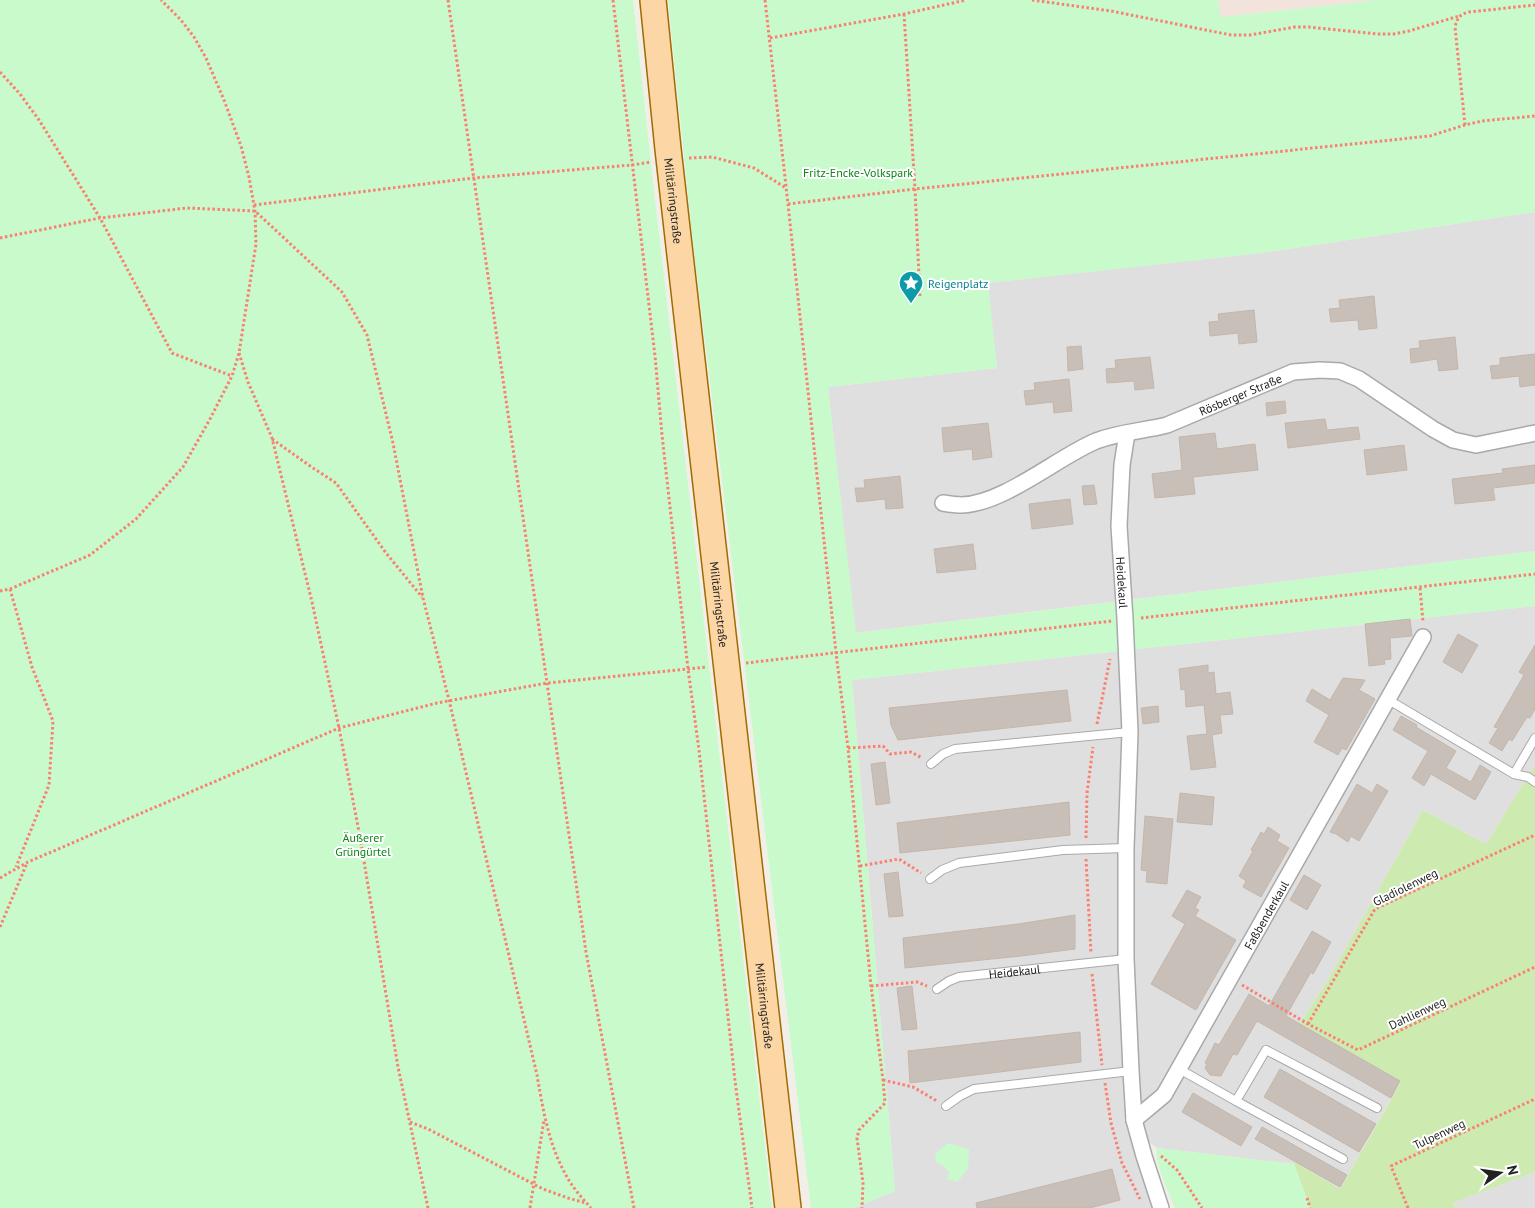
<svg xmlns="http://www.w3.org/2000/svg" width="1535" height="1208" font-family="'PT Sans',sans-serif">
<rect width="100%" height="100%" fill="#f2efe9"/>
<!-- residential -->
<path fill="#e0dfdf" d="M1535,212v339l-680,82 -27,-246 169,-19 -10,-85 274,-30z
M1535,606v159l-7,12 -42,67 -63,-34 -94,168 -29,45 101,58 -61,108 -45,-27 -1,2 -137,-16 -27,-20 23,80h-299l41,-17 -43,-511z
M1535,1172v36h-80l-2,-5z"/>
<!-- military -->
<path fill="#f3e3dd" d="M1218,0h159l-157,17z"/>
<!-- grass -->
<path fill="#cdebb0" d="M1535,765v407l-82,31 2,5h-145l-16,-44 1,-2 45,27 61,-107 -101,-59 29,-45 94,-168 63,34z"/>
<!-- park -->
<path fill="#c8facc" d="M0,0h633l22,200 117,1008h-772z
M668,0h550l3,17 156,-17h158v212l-274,41 -273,30 9,85 -169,19 28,246 679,-82v55l-683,74 43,511 -41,17h-43l-118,-965z
M948,1143l21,6 -1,20 -11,13 -10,-3 2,-7 -6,-6 -8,-5 1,-8z
M1157,1148l137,16 16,44h-135c-5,-13 -22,-48 -18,-60z"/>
<!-- building -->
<path fill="#c7bfb8" stroke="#c4b6ab" d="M1374,296l3,32 -18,2 -1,-10 -27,2 -2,-13 11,-1 -1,-8z
M1254,310l3,32 -18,2 -1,-11 -28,3 -1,-14 10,-1 -1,-7z
M1455,337l3,32 -19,2 -2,-12 -26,4 -1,-14 10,-1 -1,-7z
M1081,346l2,23 -15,2 -1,-24z
M1535,354v31l-15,2 -1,-11 -27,3 -2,-13 10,-1v-7z
M1150,357l4,31 -19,2 -1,-9 -27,2 -1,-14 10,-1 -1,-8z
M1069,379l3,32 -18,2 -1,-11 -27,3 -2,-14 11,-1 -1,-7z
M1285,401l1,12 -19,3 -1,-13z
M1325,419l2,11 31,-3 2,12 -72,9 -3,-25z
M988,423l4,34 -19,3 -1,-11 -28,3 -2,-24z
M1215,433l2,16 38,-5 3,26 -65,7 2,17 -40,4 -3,-24 30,-4 -3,-33z
M1404,445l3,25 -40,5 -3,-25z
M1535,465v18l-42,5 2,12 -40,4 -3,-25 51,-6 -1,-4z
M900,476l3,32 -17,1 -1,-10 -28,3 -2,-14h10l-1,-8z
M1094,485l3,19 -13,1 -2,-19z
M1070,499l3,25 -41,5 -3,-25z
M973,544l3,25 -39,4 -3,-24z
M1410,619l2,17 -22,2 1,21 -7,1 1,4 -16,2 -4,-42z
M1458,634l20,11 -16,28 -19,-11z
M1535,645v64l-5,9 -3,-1 -15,24 -3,-2 -7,12 -13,-8 9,-15 -4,-1 30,-52 -5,-3z
M1208,665v8l6,-1 2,22 14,-2 3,22 -13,1 2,18 -10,2 4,32 -25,3 -4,-34 20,-2 -3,-29 -18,2 -1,-18 -4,1 -2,-21z
M1343,678l22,2 -6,10 16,9 -29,51 -4,-2 -4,7 -24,-13 15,-27 -23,-14 6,-12 18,11z
M1067,690l4,31 -173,19 -7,-15 -2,-17z
M1158,706l1,16 -16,2 -2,-16z
M1401,716l16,9 -1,2 40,24 -10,17 25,14 9,-17 11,7 -16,28 -44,-26 -7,12 -12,-8 16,-27 -35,-21z
M885,762l5,41 -14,2 -5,-41z
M1357,784l15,9 5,-9 11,7 -29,50 -8,-5 -3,6 -12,-8 -6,-2z
M1180,793l34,4 -2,28 -35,-3z
M1069,802l1,33 -170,18 -3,-30z
M1145,816l28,3 -6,65 -21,-2 1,-11 -6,-1z
M1268,827l12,8 -3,6 12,7 -28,49 -18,-10 3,-6 -7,-5 14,-25 -2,-1 10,-18 3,2z
M898,872l5,44 -14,1 -5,-43z
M1304,875l17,10 -14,25 -17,-10z
M1187,890l14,7 -6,11 4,2 -4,6 41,24 -40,70 -45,-26 34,-60 -13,-8z
M1075,915v34l-54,7 -116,12 -2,-30 115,-14z
M1312,931l19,11 -18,32 -2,-2 -25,44 114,65 -9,17 -134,-77 -20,34 -4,-1 -12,22 -11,-1 -5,-7 2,-4 -2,-1 10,-20 4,2 30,-51 20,12z
M912,986l5,43 -15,1 -5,-42z
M1080,1032l1,30 -171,21 -2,-32z
M1280,1069l96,55 -17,28 -95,-55z
M1193,1093l59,34 -11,19 -59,-34z
M1262,1127l85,48 -7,12 -85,-48z
M1112,1169l8,31 -30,8h-113l-1,-5z"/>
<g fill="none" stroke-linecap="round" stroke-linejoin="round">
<defs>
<g id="service">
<path d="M1387,699l127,75 21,-36"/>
<path d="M931,764l12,-10 12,-5 175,-17"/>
<path d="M1514,774l14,3 7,5"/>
<path d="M930,879l12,-9 17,-7 104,-13 63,-2"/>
<path id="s1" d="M937,989l12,-8 10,-4 167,-18"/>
<path d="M1179,1069l57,32 30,-51 111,58"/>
<path d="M1236,1101l107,58"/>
<path d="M946,1106l14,-10 14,-7 157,-18"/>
</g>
<g id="minor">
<path id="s2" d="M1127,433l-5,32 -3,61 6,93 5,113 -4,116v111l5,112 3,49 10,36 17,52"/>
<path id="s3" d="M943,503c6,1 13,2 19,2 43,-2 94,-47 134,-64 23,-9 48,-10 71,-16l126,-53 27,-2 20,1 19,8 74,50 20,11 23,5 59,-12"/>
<path id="s4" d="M1134,1120l30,-25 259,-458"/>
</g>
<g id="primary">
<path id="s5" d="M653,0l15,149 120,1059"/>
</g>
</defs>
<!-- service casing -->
<use href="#service" stroke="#a9a9a9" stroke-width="10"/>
<!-- minor casing -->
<use href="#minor" stroke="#a9a9a9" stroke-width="18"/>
<!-- primary casing -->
<use href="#primary" stroke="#a06b00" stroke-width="28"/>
<!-- path -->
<path stroke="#fa8072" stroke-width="3" stroke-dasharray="2.5 2.5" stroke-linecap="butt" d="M448,0l138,952 48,256
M613,0l42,356 7,79 26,234 11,81 36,331 17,127
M765,0l23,204 48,449 12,95 23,238 12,94 2,23 -26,27 -2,8 6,45 -1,25
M1032,0l79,11 120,24h19l45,-8h14l68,7h17l15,-3 50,-15
M904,14l11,175 5,109
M770,38l134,-24 62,-14
M0,72l20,22 19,26 61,98 72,135 60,23
M1465,125l-10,-98c2,-9 5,-13 14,-15l66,-7
M689,158l23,-1 42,11 32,20
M788,204l127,-15 515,-53 35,-11 17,-4 53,-5
M254,205l219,-27 159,-13 19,-3
M0,238l100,-20 87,-10 68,3 87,81 25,43 26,108 30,155 26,102 88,375c6,35 12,71 30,102 6,11 15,21 24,31
M239,353l9,29 24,56 40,164 27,126 21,109 38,230 30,141
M272,439l41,29 23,15 50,70 36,44
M1420,588l3,34
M10,589l22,78 21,54 -4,64 -33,82
M0,591l10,-2 80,-34 46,-36 47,-52 27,-48 22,-43 7,-23 17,-109 -1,-33 -6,-34 -8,-31 -17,-46 -18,-42 -12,-21 -13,-17 -20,-20
M1141,618l394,-44
M746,663l366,-42
M1097,724l13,-65
M848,748l35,-2 7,8 21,-2 11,6
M1086,838l1,-45 6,-46
M1086,859l5,94
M860,866l39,-7 22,14
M0,878l28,-16 311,-134 98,-25 110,-20 160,-16
M0,927l27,-64
M1092,974l10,91
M1242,985l66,39 50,26 177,-83
M871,986l46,-4 10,4
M1308,1024l67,-115 160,-74
M883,1080l30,7 24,14
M1105,1083l6,40 11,40 18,36
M410,1122l18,7 115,60 25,9 18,5
M1161,1156l16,14 25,38
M1307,1198l3,10
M530,1208l14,-88
M1408,1208l-17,-42 144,-67"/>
<!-- service -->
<use href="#service" stroke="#fff" stroke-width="8"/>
<!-- minor -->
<use href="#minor" stroke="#fff" stroke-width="15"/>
<!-- primary -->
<use href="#primary" stroke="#fcd6a4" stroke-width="25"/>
</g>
<!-- icons -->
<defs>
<symbol id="sight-pin" viewBox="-11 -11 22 30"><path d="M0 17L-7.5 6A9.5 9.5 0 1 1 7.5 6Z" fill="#0f9aa8" stroke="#fff"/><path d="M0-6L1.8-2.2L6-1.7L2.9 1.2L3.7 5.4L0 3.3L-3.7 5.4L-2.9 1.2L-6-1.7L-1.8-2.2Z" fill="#fff"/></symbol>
</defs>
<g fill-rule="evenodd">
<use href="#sight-pin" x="897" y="269" width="28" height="38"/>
</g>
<g text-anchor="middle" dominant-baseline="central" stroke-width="4" stroke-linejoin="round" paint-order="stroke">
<!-- park labels -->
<g font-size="12" fill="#0c8416" stroke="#fff">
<text x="858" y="172">Fritz-Encke-Volkspark</text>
<text x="363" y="837">Äußerer<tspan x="363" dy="14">Grüngürtel</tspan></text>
</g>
<!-- street labels -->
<g font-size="12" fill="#222" stroke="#fff">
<text stroke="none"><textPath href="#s5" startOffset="202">Militärringstraße</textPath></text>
<text stroke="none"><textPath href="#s3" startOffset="321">Rösberger Straße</textPath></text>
<text stroke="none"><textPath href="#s2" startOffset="150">Heidekaul</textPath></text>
<text stroke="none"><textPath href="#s5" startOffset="608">Militärringstraße</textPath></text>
<text transform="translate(1405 887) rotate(-26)">Gladiolenweg</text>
<text stroke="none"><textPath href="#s4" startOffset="246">Faßbenderkaul</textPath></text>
<text stroke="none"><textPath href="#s1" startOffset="81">Heidekaul</textPath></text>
<text stroke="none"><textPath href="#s5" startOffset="1012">Militärringstraße</textPath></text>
<text transform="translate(1417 1013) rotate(-25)">Dahlienweg</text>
<text transform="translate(1439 1134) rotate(-25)">Tulpenweg</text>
</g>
<!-- culture labels -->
<g font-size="12" fill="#0d838f" stroke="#fff" text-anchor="start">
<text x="928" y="283">Reigenplatz</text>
</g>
</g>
<!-- north arrow -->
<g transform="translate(1500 1173) rotate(77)" stroke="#ffffff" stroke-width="4" paint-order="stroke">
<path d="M0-4L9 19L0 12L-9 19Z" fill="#222222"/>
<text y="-8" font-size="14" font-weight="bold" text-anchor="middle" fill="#222222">N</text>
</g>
</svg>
